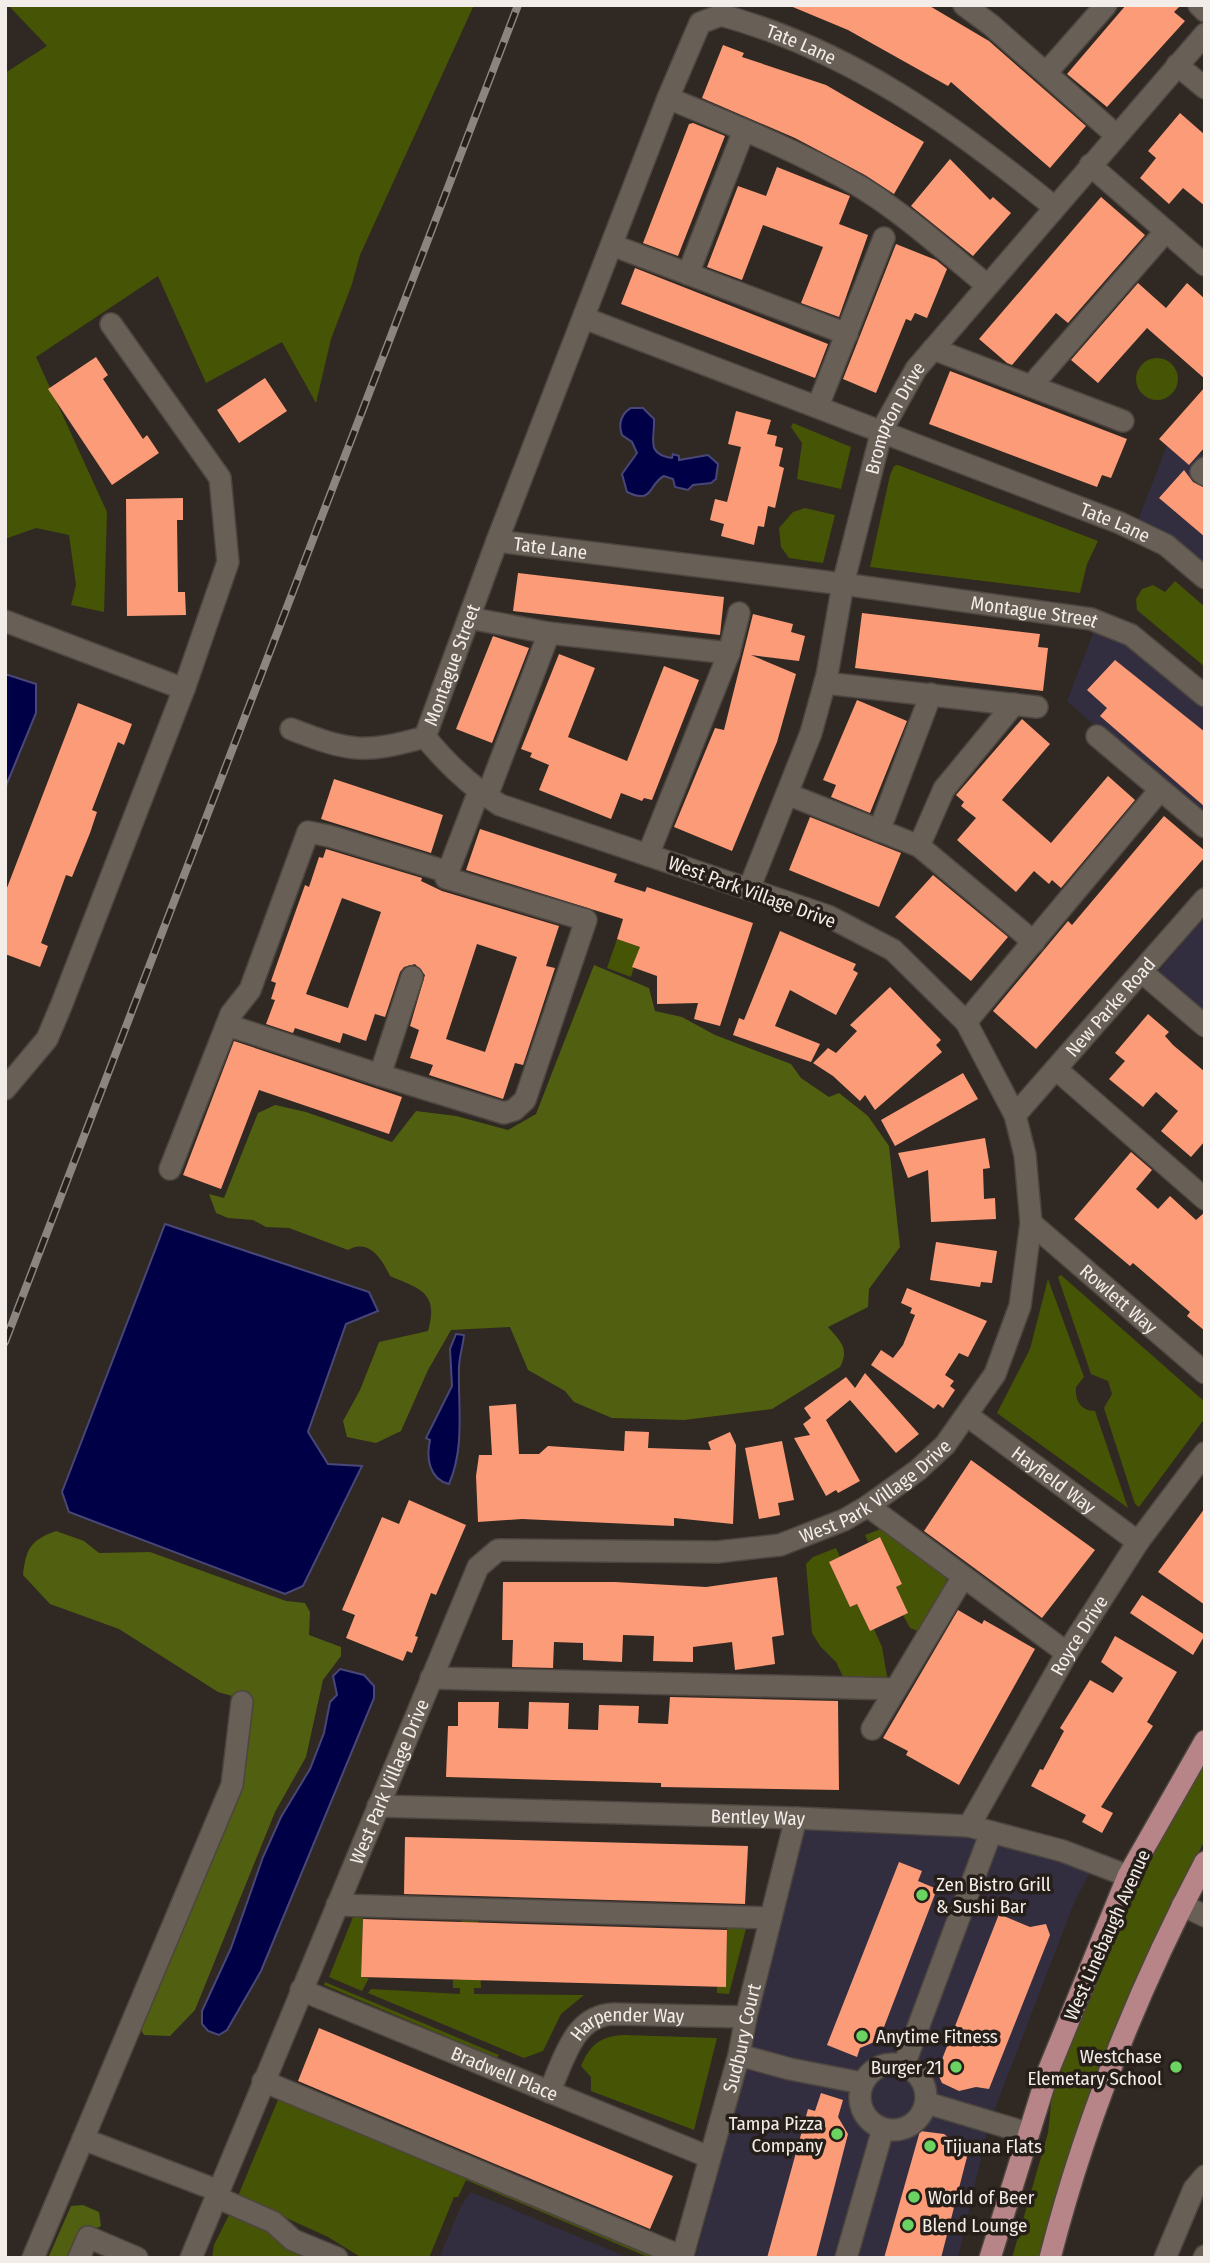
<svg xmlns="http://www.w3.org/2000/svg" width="1210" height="2263" font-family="'Fira Sans Condensed',sans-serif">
<rect width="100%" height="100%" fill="#302822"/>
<!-- commercial -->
<path fill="#322e3f" d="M1173,430l32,27v109l-32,-28 -35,-18z
M1094,631l31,12 80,66v114l-138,-122z
M1205,916v97l-47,-41z
M805,1828l162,8 93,25 30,11 -16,31 -85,221 -31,134h-263l55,-200 7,-39z
M471,2192l158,66h-190l22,-52z"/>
<!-- green -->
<path fill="#465406" d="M8,5h466l-114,250 -8,29 -21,55 -15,64 -34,-61 -76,41 -48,-107 -122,81 71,155 -3,100 -33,-7 5,-20 -7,-50 -33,-7 -31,11v-466l42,-27z
M1136 379a21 21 0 1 1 42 0a21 21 0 1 1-42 0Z
M793,423l58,24 -10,42 -44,-10 5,-36 -11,-16z
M898,465l200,76 -11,23 -7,29 -210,-26 20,-92 4,-9z
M805,508l30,7 -12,48 -34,-5 -8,-11 -2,-19 14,-16z
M1175,581l30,26v60l-68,-57 -1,-11 6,-10 11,-4 12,7z
M617,939l23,8 -9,30 -24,-9z
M1061,1275l144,127v16l-66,89 -4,-3 -31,-96 8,-14 -4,-13 -17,-7 -33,-97z
M1048,1279l36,98 -8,10c-1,13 4,24 19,24l33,97 -131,-95 33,-64z
M886,1527l59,43 3,20 -26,43 -12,-5 -7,-13 4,-2 -11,-26 6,-3 -22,-47 -12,5 -3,-7z
M836,1548l4,9 -11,5 21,45 7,-3 13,27 4,-2 8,18 6,35 -42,1 -10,-21 -16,-16 -8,-13 -6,-69 7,-7z
M1205,1756v84l-50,98 -36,81 -33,88 -46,151h-28l36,-125 5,-48 79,-194z
M355,1912h8l-2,65 8,1 -7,13 -33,-14z
M461,1915h17l3,73h-7v6l110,1 -23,19 -18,37 -19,7 -156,-65 3,-4 89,5v-6h-7v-8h7z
M727,1921l20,4 -18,69 -12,-1v-7h9z
M325,1982l174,73 -2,3 -173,-73z
M624,2035l93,3 -23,92 -103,-39v-14l-10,-11c9,-21 19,-30 43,-31z
M280,2095l383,163h-13l-184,-78 -8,17h-4l-25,61h-67l-34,-21 -90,-41z
M235,2203l69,29 47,26h-139l2,-13z"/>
<!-- forest -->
<path fill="#505f10" d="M594,965l55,23 6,23 27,6 33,18 76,29 10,14 28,19 10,-4 29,23 21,30 11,101 -31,42 -1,18 -40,20c12,14 22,21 12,40l-68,42 -88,11 -72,-2 -38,-16 -9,-11 -37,-21 -18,-43 -59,3 -23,40 -27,61 -25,12 -29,-6 -4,-16 17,-31 19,-48 49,-11c11,-39 -8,-42 -38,-55 -8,-17 -21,-38 -42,-26l-59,-22 -23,-1 -13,-7 -25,-2 -12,-5 -7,-19 15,4 34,-85 17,-8 31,7 86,30 24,-31 40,5 52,14 28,-16z
M56,1531l28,10 15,12 51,-1 136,49 19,2 5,9 -1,23 32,12v9l-18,24 -17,77 -31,55 -80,198 -25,26 -26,-1 -6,-10 112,-324 -32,-9 -99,-63 -69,-25 -27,-29c3,-27 8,-35 33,-44z
M83,2205l16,7 2,14 -12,6 -19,26h-22l23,-52z"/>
<!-- water -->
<path fill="#000047" stroke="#494778" stroke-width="2" d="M631,408h12l11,11c1,20 -9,35 18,39l1,-4 6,2v4l29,-5 10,9 -2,15 -5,4 -18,2 -5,5 -13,-3 -2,-8 -9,-3c-16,8 -10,29 -37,16l-5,-18 15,-21 -5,-11 -10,-7c-4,-10 -1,-22 9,-27z
M5,674l31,10v29l-31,75z
M165,1224l204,68 9,19 -32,13 -38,108 20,32 34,2 -59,120 -18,8 -216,-82 -7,-20z
M456,1334l8,1c-1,11 -5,22 -5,33 -1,40 6,79 -10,116 -20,-5 -23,-26 -19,-44l-4,-2 26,-52 -2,-37z
M340,1669l24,6 10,11v12l-113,273 -34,59 -8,5 -11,-4 -6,-7v-13l29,-63 32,-91 18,-40 29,-48 14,-36 6,-31 7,-7 -4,-19z"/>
<!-- building -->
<path fill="#fc9b78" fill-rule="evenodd" d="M788,5h140l61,36 97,85 -36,42 -99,-86 -3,4 -100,-56z
M1126,5h55l-7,7 11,9 -78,86 -40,-33z
M723,45l21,8 -2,4 84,28 98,57 -30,52 -29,-19 -70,-37 -93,-40z
M1180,113l25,22v71l-22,-18 -14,16 -29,-26 16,-20 -8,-7z
M693,123l32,13 -47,120 -35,-13 46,-119z
M950,159l40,41 3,-3 18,16 -38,43 -62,-50z
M777,167l73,29 -11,28 29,11 -29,82 -38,-14 22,-56 -60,-22 -21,55 -35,-13 31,-81 28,10z
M1101,197l44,38 -77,88 -12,-10 -44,52 -5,-2 -28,-24z
M896,244l40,16 11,9 -20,49 -12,-5 -4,8 -5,-2 -30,74 -33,-14z
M635,268l193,76 -13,34 -194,-74z
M1138,283l28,25 21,-25 18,16v80l-58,-51 -49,55 -27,-23z
M96,357l12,18 -5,4 40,60 4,-4 12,18 -47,32 -64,-96z
M950,371l177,68 -16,39 -9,-3 -5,12 -168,-63z
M265,378l22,33 -48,32 -22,-33z
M1205,387v60l-16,18 -30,-26z
M736,411l35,9 -4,14 10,2 -2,10 8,2 -4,18 5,2 -9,40 -7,-2 -4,21 -6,-1 -4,19 -33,-9 3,-12 -14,-4 5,-21 12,3 14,-55 -13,-3z
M1184,470l9,12 12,6v49l-46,-39z
M183,498v22h-6l1,72h7l1,23 -59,1 -1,-117z
M518,573l206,24 -4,38 -207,-24z
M862,613l178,21 -2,13 10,1 -5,43 -188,-23z
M753,614l40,10 -2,8 14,4 -6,25 -48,-6 45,19 -19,68 -45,109 -58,-24 41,-99 9,2z
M493,636l36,12 -37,95 -36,-14z
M559,654l36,14 -27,69 59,24 37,-95 35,14 -47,120 -8,-2 -2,3 -21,-8 -10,26 -72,-29 10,-25 -19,-8 2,-4 -11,-4z
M1115,660l90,72v75l-105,-91 7,-8 -20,-18z
M857,700l50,21 -37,92 -39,-16 5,-12 -13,-5z
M78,703l54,21 -8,21 -6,-3 -26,68 5,2 -7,21 -18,44 -6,-2 -25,68 7,3 -8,21 -35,-13v-61z
M1022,719l28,25 -48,56 49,43 57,-67 27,24 -74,88 -9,-8 -3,4 -15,-13 -18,21 -59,-52 19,-22 -15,-12 3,-4 -8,-7z
M334,779l109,36 -12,38 -110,-34z
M1164,816l41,35v6l-169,192 -43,-38 75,-90 4,4z
M810,817l91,36 -22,54 -90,-37z
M480,829l137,45 -3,8 31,10 2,-5 106,36 -33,103 -26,-7 4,-16 -41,1v-28l-25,-9 8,-20 -23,-8 6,-20 -157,-49z
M326,849l96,29 -1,3 21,10 117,35 -13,40 9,2 -17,52 -15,45 -8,-2 -12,36 -74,-24 4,-10 -23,-7 9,-28 -9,-4 15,-51 -10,-11 -11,3 -4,5 -15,45 -10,-3 -9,27 -23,-8 -3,10 -45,-15 -2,5 -27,-9 9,-24 -4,-1 5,-16 -5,-2 14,-40 20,-56 4,2 10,-30 4,1zM342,898l39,14 -33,96 -42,-14zM477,944l40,13 -32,95 -39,-13z
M933,875l75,62 -37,44 -76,-64z
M780,931l76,33 -3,6 5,3 -22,42 -46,-25 -15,36 45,18 -9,18 -78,-27 6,-17 5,2z
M890,987l51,53 -5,5 6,7 -67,58 -10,-15 -5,6 -27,-25 -20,-13 15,-15 8,5 21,-22 -7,-6z
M1148,1014l21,18 -4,4 8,9 32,27v69l-14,16 -30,-26 17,-20 -22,-19 -13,15 -34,-28 16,-18 -10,-8z
M234,1041l168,56 -13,37 -130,-44 -38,99 -38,-14z
M963,1073l15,26 -83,47 -14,-26z
M985,1138l5,30 -7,1 1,30 11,-1 1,21 -65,3 -3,-52 -20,8 -10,-25z
M1131,1152l21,18 -16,19 22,20 12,-13 26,24 9,-8v119l-18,-15 3,-4 -57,-49 -3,3 -56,-47z
M936,1242l61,9 -5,32 -11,-1 -1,5 -50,-7z
M907,1288l80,33 -19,36 -9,-4 -14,22 9,6 -4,5 5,4 -12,18 -5,-4 -4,5 -63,-44 10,-15 12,8 10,-13 12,-30 -5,-2 2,-5 -11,-5z
M865,1373l54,61 -23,19 -46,-53 -24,20 34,61 -22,12 -2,-3 -10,6 -32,-58 16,-3 -7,-11 8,-6 -7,-10 42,-31 9,11z
M516,1404l3,50h20l9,-8 76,5 1,-20 24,1 -1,16 63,2 -3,-8 22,-10 6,13 -3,79 -59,-6v8l-152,-7 -44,3 -2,-46 3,-21h13l-3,-49z
M782,1441l12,59 -16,3 2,12 -21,4 -14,-71z
M971,1460l124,90 -53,68 -118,-87z
M409,1500l57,25 -30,70 -5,-2 -16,43 3,1 -6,16 -5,-2 -4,10 -57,-23 9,-23 -13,-5 40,-93 17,7z
M1205,1508v97l-47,-33z
M880,1537l22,47 -6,3 12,26 -38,18 -13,-27 -7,3 -21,-45z
M777,1577l7,58 -12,2 3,27 -40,6 -3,-28 -39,5v15l-40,-1 1,-25 -31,-1 -1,27 -39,-2v-17l-29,-1 -1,26 -41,-1 1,-27h-11l1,-58h112l91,5z
M1142,1595l63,40 -12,20 -63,-42z
M958,1610l24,14 2,-4 51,29 -76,136 -53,-30 2,-4 -25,-13z
M1115,1636l62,36 -30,50 6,4 -52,81 12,6 -11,20 -20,-11 4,-7 -55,-29 9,-17 3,1 21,-39 -4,-3 30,-48 23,13 10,-15 -22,-16z
M670,1697l168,4 1,89 -178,-3v-4l-215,-6 2,-51h10v-24h41l-1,26 30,1 1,-27 40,1 -1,26 30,1 1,-25 40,1 -1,17 30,1z
M405,1837l343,9 -3,58 -341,-10z
M899,1862l23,9 -4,10 19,8 -58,151 -19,8 -3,9 -30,-12z
M999,1914l31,13 16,-3 4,11 -61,154 -13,-2 -17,4 -17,-8 -5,-11z
M363,1919l364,11 -1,57 -365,-10z
M319,2028l354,148 -23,53 -352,-148z
M821,2093l22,7 -5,17 10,17 -32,124h-49l41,-149 7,2z
M920,2131l24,3 24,19 -27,105h-57z"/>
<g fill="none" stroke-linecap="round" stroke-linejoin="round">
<defs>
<g id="minor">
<path d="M964,5l27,20 125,110"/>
<path d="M1199,5l6,6"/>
<path d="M1177,65l28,23"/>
<path d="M1046,73l60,-68"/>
<path d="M668,98c65,27 130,53 191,88 46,28 86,65 128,99"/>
<path d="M1090,165l115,100"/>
<path d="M612,245l235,89"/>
<path d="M688,274l56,-144"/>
<path id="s1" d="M584,318l536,205 46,22 39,33"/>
<path d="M933,349l190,72"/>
<path d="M1032,385l134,-154"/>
<path d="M818,406l66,-168"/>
<path d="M1205,468l-4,4 4,3"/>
<path id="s2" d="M497,541l346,43 248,35 40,16 74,61"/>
<path d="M469,618l80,15 180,20 10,-40"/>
<path d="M5,621l179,68"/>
<path d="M825,683l212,24"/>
<path d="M291,729c59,23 73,25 134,8"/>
<path d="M1097,736l108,91"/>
<path id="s3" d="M425,737l72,-196 171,-443 32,-75 21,-8c128,35 231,109 332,191"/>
<path d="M787,794l132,52 115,96"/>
<path d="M487,796l62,-163"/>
<path d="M879,831l52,-137"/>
<path d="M919,846l25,-57 70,-85"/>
<path d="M648,855l81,-202"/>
<path id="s4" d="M749,889l62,-156 16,-58 16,-91 39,-154 34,-61 289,-335"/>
<path d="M1143,973l62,53"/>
<path d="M966,1022l194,-232"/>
<path d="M227,1025l153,50 32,-98"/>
<path d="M1056,1069l149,130"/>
<path d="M380,1075l124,38 10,-3 11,-10 61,-180 -140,-42 2,-6"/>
<path d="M5,1089l42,-50 14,-33 123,-317 44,-127 -8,-84 -109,-154"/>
<path id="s5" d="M1015,1115l190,-216"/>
<path d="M170,1169l61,-155 19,-24 58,-158 21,4 119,36 31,-81"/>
<path id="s6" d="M1031,1223l174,150"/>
<path id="s7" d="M968,1416l170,126"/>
<path d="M868,1506l199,147"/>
<path d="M431,1678l464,11"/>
<path d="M872,1729l91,-152"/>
<path id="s8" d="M378,1806l418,12 173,8 94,25 65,25"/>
<path id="s9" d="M969,1826l98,-173 71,-111 67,-89"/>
<path d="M337,1905l434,13"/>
<path d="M1182,1905l23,11"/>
<path id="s10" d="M301,1990l408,167"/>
<path d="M739,2055l51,14 72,14"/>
<circle cx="893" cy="2097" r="33"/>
<path d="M904,2065l87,-233"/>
<path d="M263,2081l420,176"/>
<path id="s11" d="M549,2092c15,-31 24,-77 65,-78l132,3"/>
<path d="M927,2103l100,30"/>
<path d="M83,2139l136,52"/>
<path d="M216,2197l57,25 20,18 44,18"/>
<path d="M33,2258l199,-473 10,-83"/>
<path d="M79,2258l9,-21 49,21"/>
<path id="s12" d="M191,2258l287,-691 20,-17 219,2 63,-7 64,-25 24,-14 50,-36 27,-25 50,-71 25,-68 11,-83 -6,-68 -10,-40 -49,-93 -73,-72 -65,-34 -328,-111c-30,-19 -53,-41 -75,-68"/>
<path id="s13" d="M682,2258l57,-203 7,-38 50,-199"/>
<path d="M846,2258l37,-129"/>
<path d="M1165,2258l29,-69 11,-13"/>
<path d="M1204,2258l1,-2"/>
</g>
<path id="major" d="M990,2258l59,-189 79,-193 77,-135
M1050,2258c35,-137 89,-271 155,-396"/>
</defs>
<!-- minor casing -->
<use href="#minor" stroke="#4d4640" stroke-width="24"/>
<!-- major casing -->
<use href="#major" stroke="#4d4640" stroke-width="24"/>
<!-- minor -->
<use href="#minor" stroke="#685f57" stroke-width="21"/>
<!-- major -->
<use href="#major" stroke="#b78587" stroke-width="21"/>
<defs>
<path id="rail" d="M5,1342l513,-1337"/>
</defs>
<!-- rail casing -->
<use href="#rail" stroke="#8b847f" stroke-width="8"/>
<!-- rail -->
<use href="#rail" stroke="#261e18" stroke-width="5" stroke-dasharray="16" stroke-linecap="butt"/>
</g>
<!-- markers -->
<g fill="#6bd362" stroke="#261e18" stroke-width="2.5">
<circle cx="922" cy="1895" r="7"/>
<circle cx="862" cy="2036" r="7"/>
<circle cx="956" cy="2067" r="7"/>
<circle cx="1176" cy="2067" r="7"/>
<circle cx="837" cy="2134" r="7"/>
<circle cx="930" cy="2146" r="7"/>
<circle cx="914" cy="2197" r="7"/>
<circle cx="908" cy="2225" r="7"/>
</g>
<g text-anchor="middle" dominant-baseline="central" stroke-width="7" stroke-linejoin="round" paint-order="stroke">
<!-- street labels -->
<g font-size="19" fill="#f3ede9" stroke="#261e18">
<text stroke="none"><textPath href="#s3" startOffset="873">Tate Lane</textPath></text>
<text stroke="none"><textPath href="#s4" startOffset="495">Brompton Drive</textPath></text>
<text stroke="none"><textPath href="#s1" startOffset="569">Tate Lane</textPath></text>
<text stroke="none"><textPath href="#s2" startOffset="54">Tate Lane</textPath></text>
<text stroke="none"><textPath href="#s2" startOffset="542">Montague Street</textPath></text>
<text stroke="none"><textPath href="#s3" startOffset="77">Montague Street</textPath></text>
<text transform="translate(752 892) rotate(20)">West Park Village Drive</text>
<text stroke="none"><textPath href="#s5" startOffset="144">New Parke Road</textPath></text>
<text stroke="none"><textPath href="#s6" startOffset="116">Rowlett Way</textPath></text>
<text stroke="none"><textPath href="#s7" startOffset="107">Hayfield Way</textPath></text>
<text stroke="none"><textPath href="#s12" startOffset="1167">West Park Village Drive</textPath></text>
<text stroke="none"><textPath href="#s9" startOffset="220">Royce Drive</textPath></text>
<text stroke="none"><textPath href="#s12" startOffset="516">West Park Village Drive</textPath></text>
<text stroke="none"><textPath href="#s8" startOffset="380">Bentley Way</textPath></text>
<text transform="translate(1107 1935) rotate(-66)">West Linebaugh Avenue</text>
<text stroke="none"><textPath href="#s11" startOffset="119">Harpender Way</textPath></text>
<text stroke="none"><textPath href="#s13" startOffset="228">Sudbury Court</textPath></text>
<text stroke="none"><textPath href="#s10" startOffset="220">Bradwell Place</textPath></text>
</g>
<!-- poi labels -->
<g font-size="19" fill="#f3ede9" stroke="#261e18" text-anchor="start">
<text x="936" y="1884">Zen Bistro Grill<tspan x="936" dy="22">&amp; Sushi Bar</tspan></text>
<text x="876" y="2036">Anytime Fitness</text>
<text x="1162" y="2056" text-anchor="end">Westchase<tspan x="1162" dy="22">Elemetary School</tspan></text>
<text x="942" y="2067" text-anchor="end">Burger 21</text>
<text x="823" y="2123" text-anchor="end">Tampa Pizza<tspan x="823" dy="22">Company</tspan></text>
<text x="944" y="2146">Tijuana Flats</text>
<text x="928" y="2197">World of Beer</text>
<text x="922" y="2225">Blend Lounge</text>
</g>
</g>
<!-- border -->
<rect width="1210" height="2263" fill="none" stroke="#f3ede9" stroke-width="14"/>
</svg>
